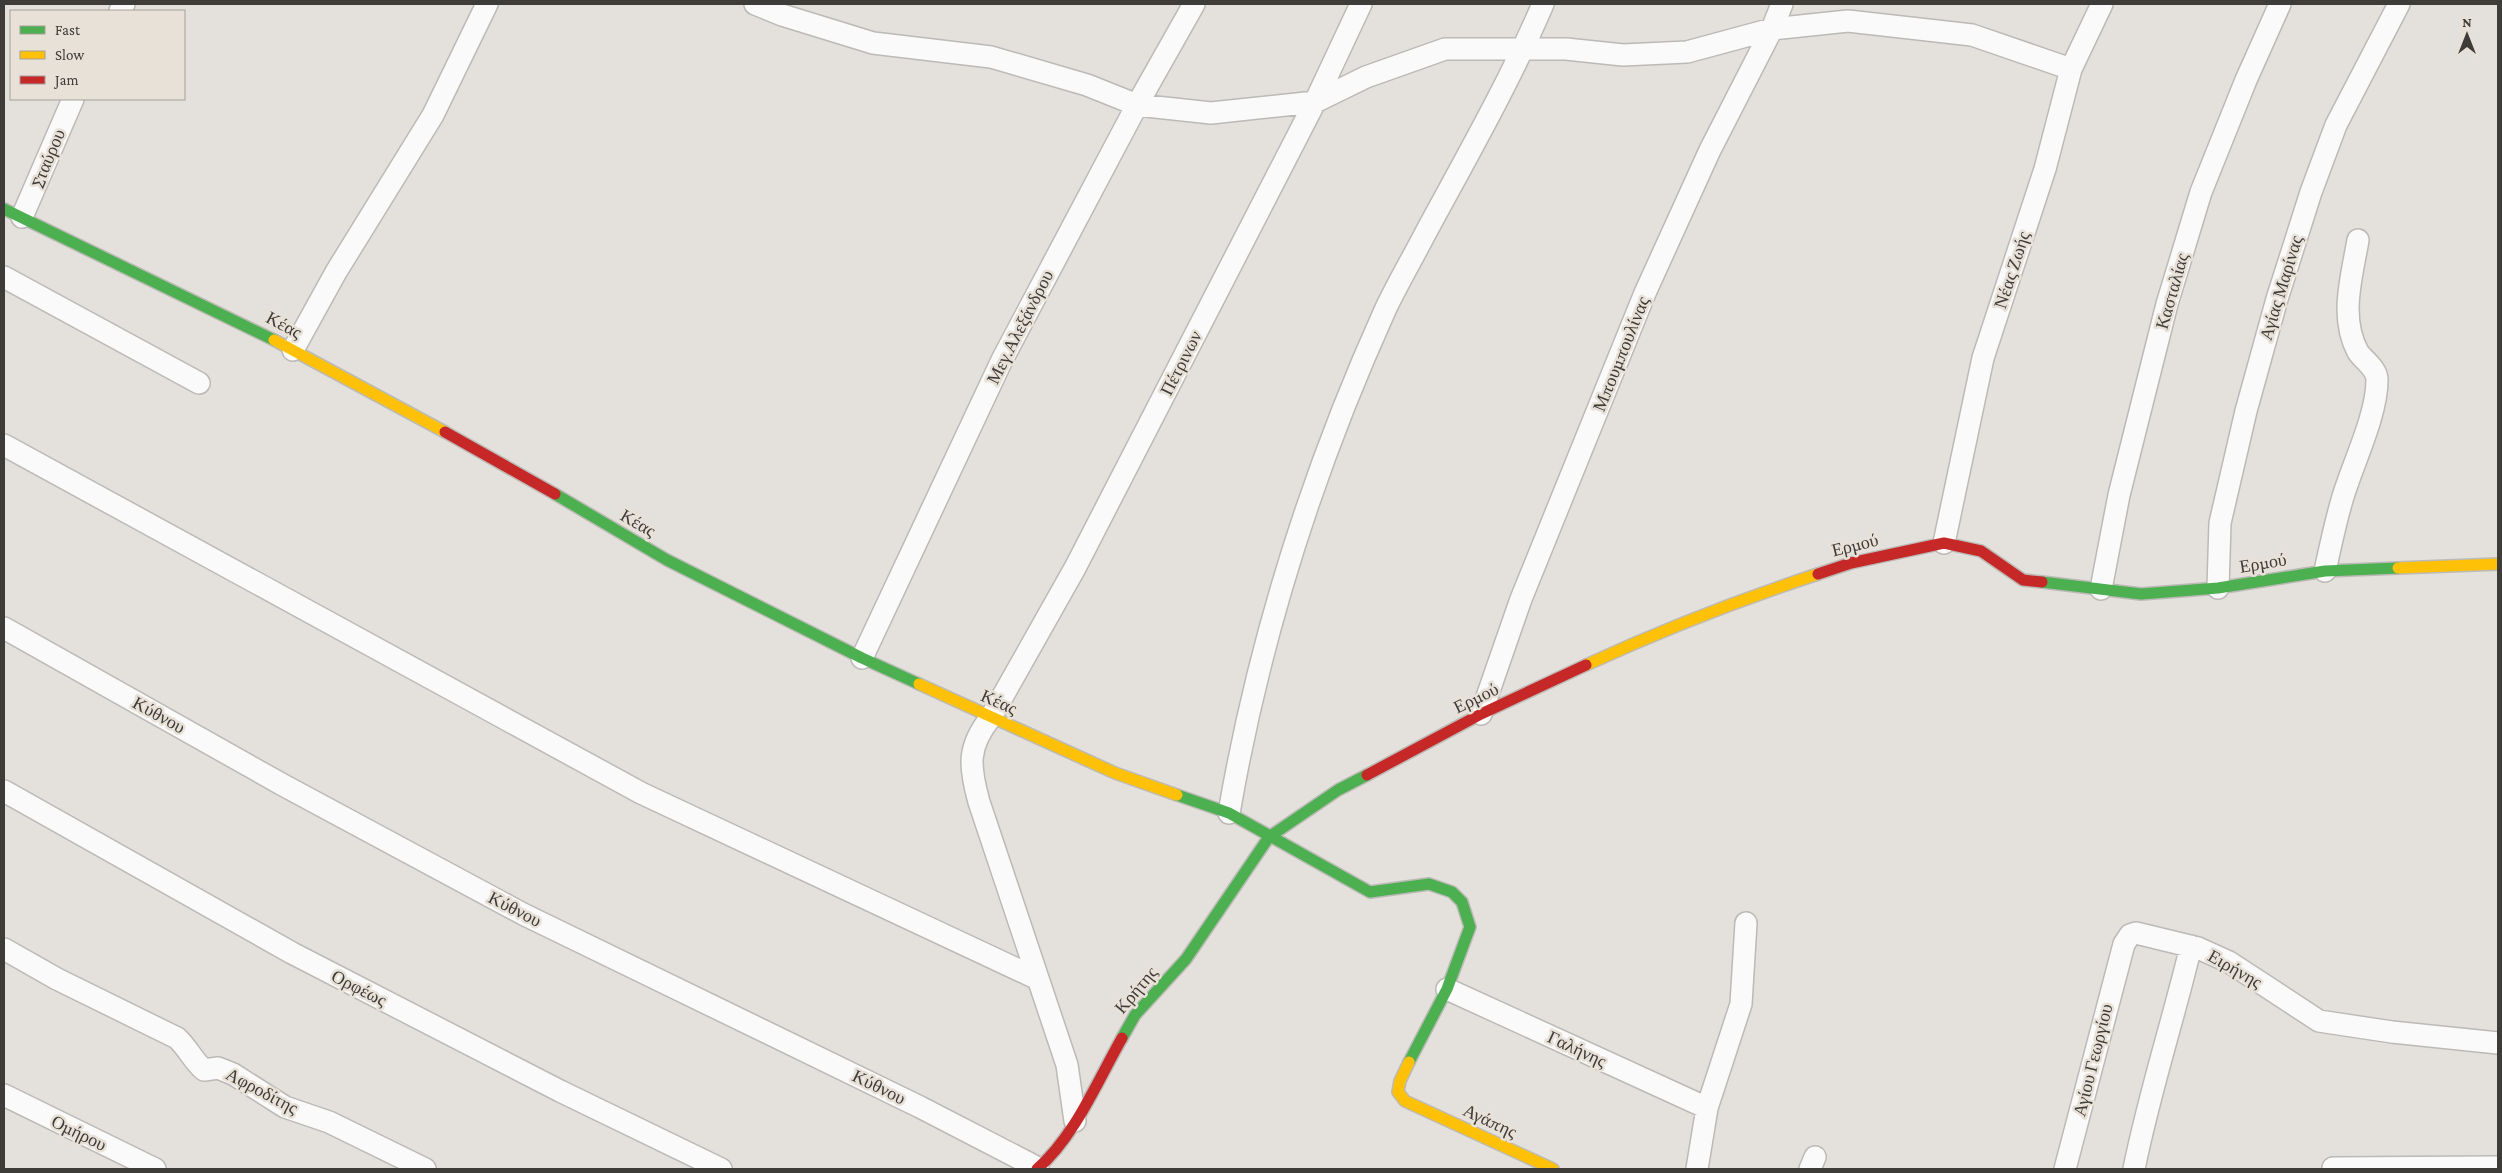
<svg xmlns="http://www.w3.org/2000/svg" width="2502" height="1173" font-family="'Crimson Pro',serif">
<rect width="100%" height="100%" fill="#e4e0dc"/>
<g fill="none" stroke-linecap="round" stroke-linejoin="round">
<defs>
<path id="street" d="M755,4l27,11 91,28 118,14 96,28 50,20 74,8 104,-11 51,-25 79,-28h121l57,6 64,-3 85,-23 76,-8 124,14 99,34
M120,11l4,-7
M22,217l51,-118
M4,277l195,106
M293,350l43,-78 97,-157 54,-111
M4,445l637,348 397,186
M1944,543l39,-185 62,-189 26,-100 31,-65
M2325,571c5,-23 10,-47 17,-71 10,-35 35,-84 35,-120 0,-12 -13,-19 -19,-28 -19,-35 -6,-76 0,-112
M2218,588l2,-65 26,-112 31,-112 34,-107 25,-67 63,-121
M2101,589l18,-94 48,-191 34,-112 45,-112 34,-76
M4,628l279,157 240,129 397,193 118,61
M862,658l140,-298 135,-255 57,-101
M1481,714l40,-115 124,-306 65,-143 62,-121 10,-25
M4,791l288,162 268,138 161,78
M1229,813c30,-174 84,-344 157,-505 12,-25 26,-49 39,-74 41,-76 84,-151 118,-230
M4,949l53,30 120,59c11,10 16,23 27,32l14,-2 15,6 52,33 44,15 96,47
M1447,989l260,119
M4,1095l151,74
M1075,1121l-8,-56 -88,-263c-10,-36 -12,-55 12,-85l84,-149 240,-466 46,-98
M2333,1168l165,-1
M1697,1169l10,-61 34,-104 5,-81
M1810,1169l5,-12
M2065,1169l59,-225 6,-9 6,-2 62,15 31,14 90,59 73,11 106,11
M2134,1169c15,-75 39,-148 57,-223"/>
<path id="fast" d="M4,209l270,131
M555,494l112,66 195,98 57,26
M2042,582l99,12 77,-6 107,-17 73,-3
M1177,795l52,18 141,79 59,-8 23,8 10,10 8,25 -23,62 -38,73
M1122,1038l13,-23 51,-56 83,-122 69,-47 29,-15"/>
<path id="slow" d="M274,340l171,92
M2398,568l100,-4
M1586,665c76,-35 153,-65 232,-91
M919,684l196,89 62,22
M1409,1062l-9,19 -2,11 7,9 148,68"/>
<path id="jam" d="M445,432l110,62
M1818,574l33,-11 93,-20 37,8 42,29 19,2
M1367,775l114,-61 105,-49
M1037,1169c37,-31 61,-89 85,-131"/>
</defs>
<!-- street casing -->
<use href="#street" stroke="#bcbab6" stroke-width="24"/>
<!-- fast casing -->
<use href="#fast" stroke="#bcbab6" stroke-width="14"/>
<!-- slow casing -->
<use href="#slow" stroke="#bcbab6" stroke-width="14"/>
<!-- jam casing -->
<use href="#jam" stroke="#bcbab6" stroke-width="14"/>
<!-- street -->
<use href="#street" stroke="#fbfafa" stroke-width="21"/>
<!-- fast -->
<use href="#fast" stroke="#4caf50" stroke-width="11"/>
<!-- slow -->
<use href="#slow" stroke="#ffc107" stroke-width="11"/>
<!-- jam -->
<use href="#jam" stroke="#c62828" stroke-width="11"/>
</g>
<g text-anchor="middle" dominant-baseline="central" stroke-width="5" stroke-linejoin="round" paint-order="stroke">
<!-- street labels -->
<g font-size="18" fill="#3e3c38" stroke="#e8e1d8">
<text transform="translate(48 158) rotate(-67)">Σταύρου</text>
<text transform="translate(2012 270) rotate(-72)">Νέας Ζωής</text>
<text transform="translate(2281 288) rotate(-73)">Αγίας Μαρίνας</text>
<text transform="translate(2172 291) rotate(-74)">Κασταλίας</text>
<text transform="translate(284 325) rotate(28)">Κέας</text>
<text transform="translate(1020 327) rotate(-63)">Μεγ.Αλεξάνδρου</text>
<text transform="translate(1621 354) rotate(-68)">Μπουμπουλίνας</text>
<text transform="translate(1181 363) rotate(-63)">Πέτρινων</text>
<text transform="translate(638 523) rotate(30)">Κέας</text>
<text transform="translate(1855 545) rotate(-14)">Ερμού</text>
<text transform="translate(2263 563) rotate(-9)">Ερμού</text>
<text transform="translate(1476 698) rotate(-26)">Ερμού</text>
<text transform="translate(999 702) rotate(24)">Κέας</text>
<text transform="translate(159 715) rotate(29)">Κύθνου</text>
<text transform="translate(515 909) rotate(27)">Κύθνου</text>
<text transform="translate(2235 969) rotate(30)">Ειρήνης</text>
<text transform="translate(359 988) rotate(27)">Ορφέως</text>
<text transform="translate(1136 990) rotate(-50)">Κρήτης</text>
<text transform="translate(1577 1049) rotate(25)">Γαλήνης</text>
<text transform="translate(2093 1060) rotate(-76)">Αγίου Γεωργίου</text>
<text transform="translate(879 1087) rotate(26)">Κύθνου</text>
<text transform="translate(262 1091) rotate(28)">Αφροδίτης</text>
<text transform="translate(1490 1121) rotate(25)">Αγάπης</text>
<text transform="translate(79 1133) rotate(26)">Ομήρου</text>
</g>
</g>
<!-- border -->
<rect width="2502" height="1173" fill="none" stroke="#3e3c38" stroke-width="10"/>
<!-- legend -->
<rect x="10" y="10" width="175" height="90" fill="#e8e1d8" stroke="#a49f98"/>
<rect x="20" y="26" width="25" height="8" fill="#4caf50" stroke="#a49f98"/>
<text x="55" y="35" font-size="15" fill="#3e3c38">Fast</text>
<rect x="20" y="51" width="25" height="8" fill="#ffc107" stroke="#a49f98"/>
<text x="55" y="60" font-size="15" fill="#3e3c38">Slow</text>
<rect x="20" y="76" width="25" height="8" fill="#c62828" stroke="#a49f98"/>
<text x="55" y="85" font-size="15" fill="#3e3c38">Jam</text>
<!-- north arrow -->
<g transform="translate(2467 35)" stroke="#e8e1d8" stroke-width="4" paint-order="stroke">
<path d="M0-4L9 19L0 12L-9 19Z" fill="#3e3c38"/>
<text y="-8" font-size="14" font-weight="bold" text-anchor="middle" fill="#3e3c38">N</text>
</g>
</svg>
